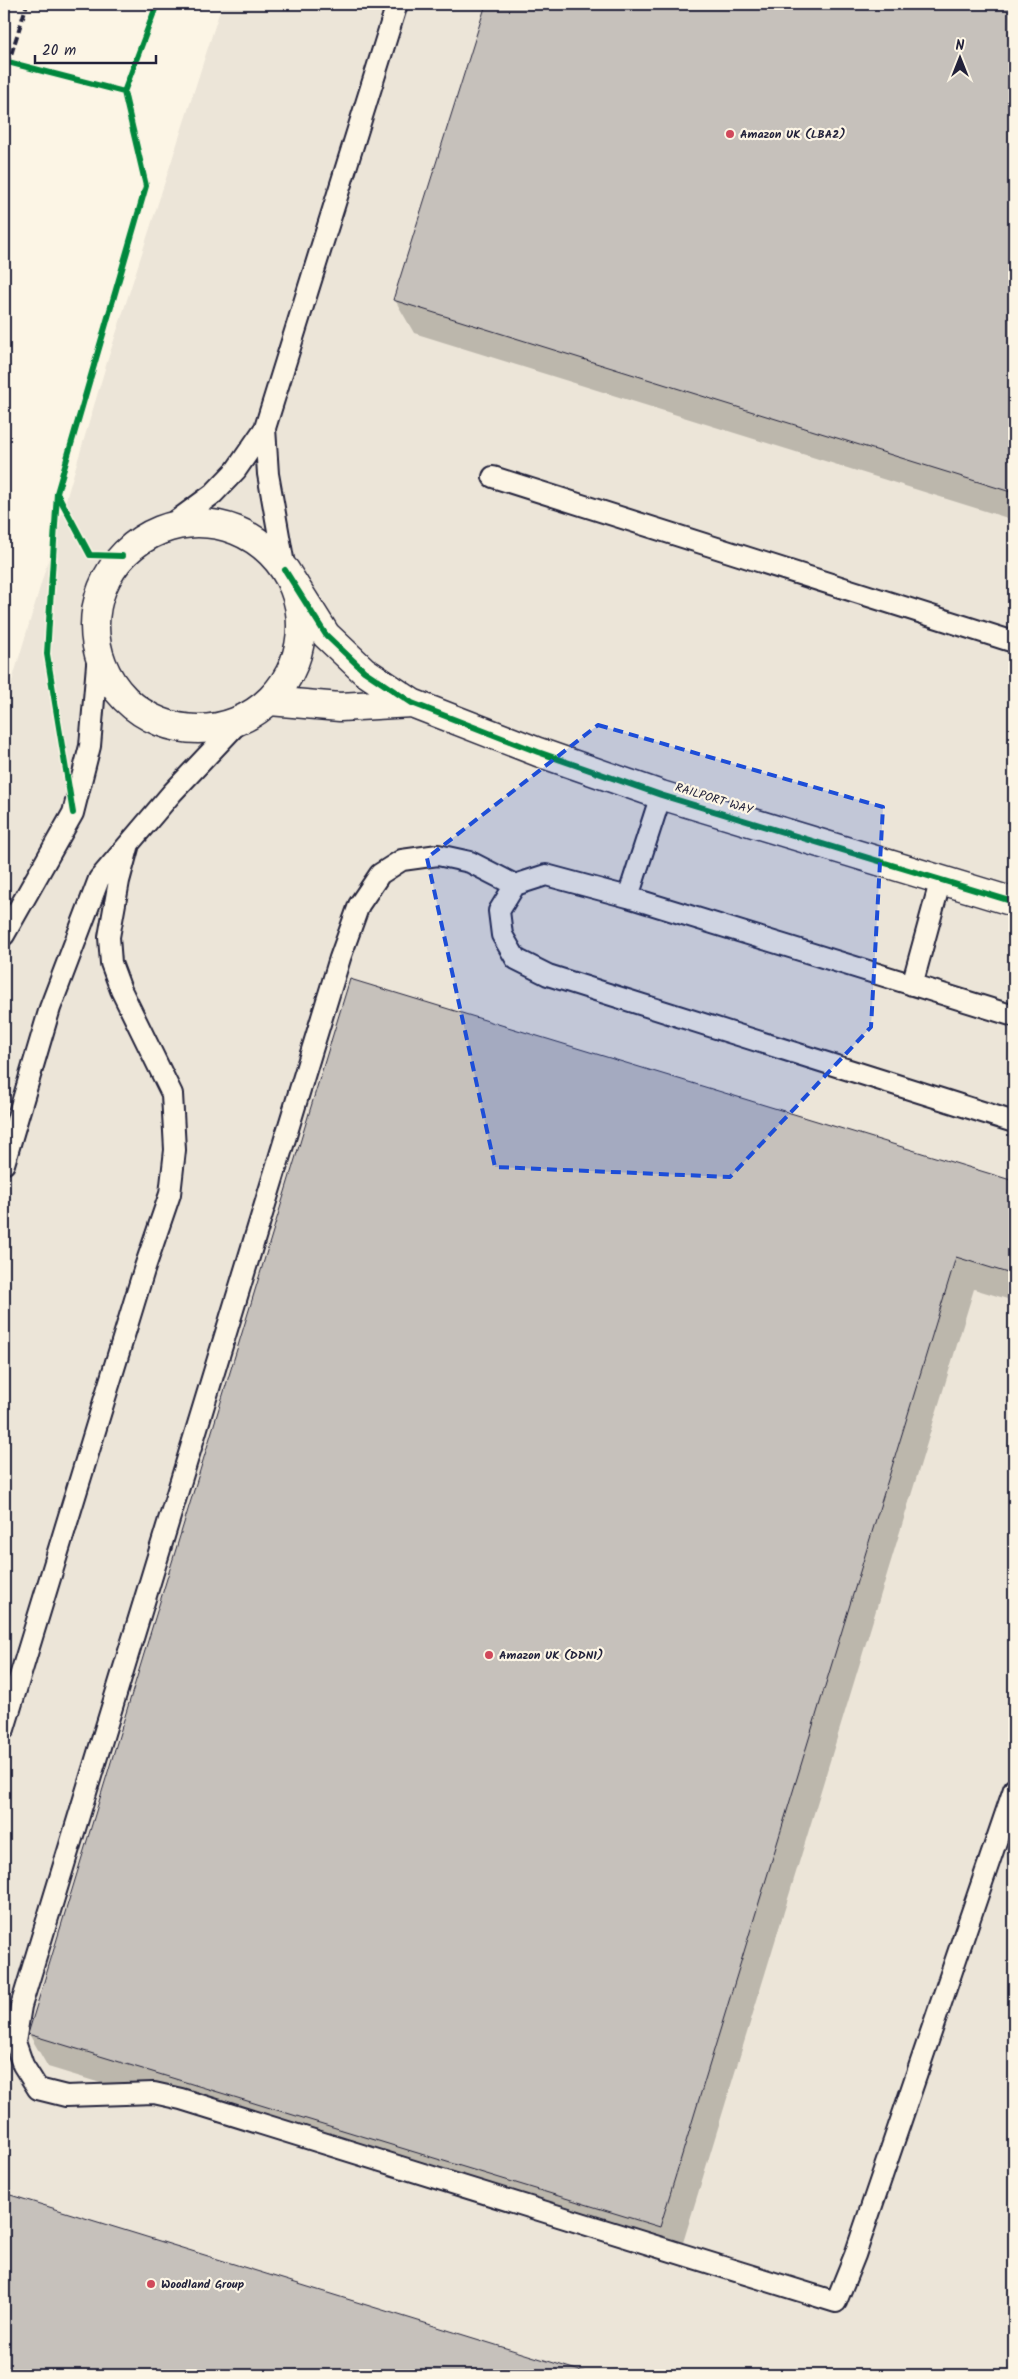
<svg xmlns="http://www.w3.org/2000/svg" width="1018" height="2379" font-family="Kalam,sans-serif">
<rect width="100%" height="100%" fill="#fcf5e5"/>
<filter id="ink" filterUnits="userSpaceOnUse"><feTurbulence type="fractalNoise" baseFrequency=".02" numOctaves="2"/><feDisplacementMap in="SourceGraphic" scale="10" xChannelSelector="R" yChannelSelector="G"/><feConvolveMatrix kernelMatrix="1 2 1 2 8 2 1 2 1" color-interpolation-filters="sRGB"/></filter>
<g filter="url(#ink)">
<!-- built -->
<path fill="#ece5d8" d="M222,4h792v2371h-1010v-1677h3l100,-336z"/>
<!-- shadow -->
<path fill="#0003" d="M487,4h527v516l-600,-187 -19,-33z
M351,980l663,202v119l-40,-12 -296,970 -630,-192 -19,-33z
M4,2194l585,181h-585z"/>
<!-- building -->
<path fill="#c6c1bb" stroke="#22223b" d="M486,4h528v489l-621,-193z
M350,979l664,202v94l-58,-18 -296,970 -632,-193z
M4,2193l589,182h-589z"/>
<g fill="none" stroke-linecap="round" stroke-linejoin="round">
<defs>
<path id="lane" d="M265,428l132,-424
M493,477l521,165
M168,527l45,-33 23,-24 29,-42 3,46 17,96
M515,885l-45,-23 -32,-7 -36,5 -22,14 -21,31 -19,53 -319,1048 -6,36 8,23 15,24 28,7 88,-3 27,6 655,203 19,-47 159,-466
M628,897l33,-102
M4,935l69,-122 17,-67 8,-93
M912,985l29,-106
M1014,1016l-386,-119 -82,-22 -31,10 -16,26 3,24 14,24 32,16 466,147
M4,1164l46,-156 49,-129 73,-86 68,-72
M4,1729l140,-459 26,-76 5,-44 -3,-56 -51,-104 -10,-27 -2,-26 10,-56 10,-37"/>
<path id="street" d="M95 626a103 103 0 1 1 206 0a103 103 0 1 1-206 0Z
M285,570l41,65 38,36 48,32 126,49 123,43 353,107
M270,701l70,6 72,-4"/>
</defs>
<!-- lane casing -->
<use href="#lane" stroke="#22223b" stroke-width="24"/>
<!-- street casing -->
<use href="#street" stroke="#22223b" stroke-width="31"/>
<!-- lane -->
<use href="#lane" stroke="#fcf5e5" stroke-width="20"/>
<!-- street -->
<use href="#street" stroke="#fcf5e5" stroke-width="28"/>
<!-- rail -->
<path stroke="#22223b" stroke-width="4" stroke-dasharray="8 4" stroke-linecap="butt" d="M4,77l23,-73"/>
<defs>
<path id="cycleway" d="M4,61l120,31
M124,92l33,-88
M57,493l33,62 32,1
M285,570l41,65 38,36 48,32 126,49 123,43 353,107
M73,813l-26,-159 10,-161 89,-307 -22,-94"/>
</defs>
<!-- cycleway casing -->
<use href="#cycleway" stroke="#fcf5e5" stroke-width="9"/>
<!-- cycleway -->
<use href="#cycleway" stroke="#00873e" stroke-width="6"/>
</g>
</g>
<!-- marked area -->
<path fill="#1d4ed8" fill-opacity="0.2" stroke="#1d4ed8" stroke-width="4" stroke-dasharray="10 6" stroke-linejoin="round" d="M598,725l285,82 -12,220 -141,150 -235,-10 -68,-309z"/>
<!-- markers -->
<g fill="#d1495b" stroke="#fcf5e5" stroke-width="2">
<circle cx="730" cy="134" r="5"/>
<circle cx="489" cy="1655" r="5"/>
<circle cx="151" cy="2284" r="5"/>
</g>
<g text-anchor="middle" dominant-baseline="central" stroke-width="4.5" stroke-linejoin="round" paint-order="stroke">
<!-- poi labels -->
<g font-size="12" font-weight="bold" fill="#22223b" stroke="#fcf5e5" text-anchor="start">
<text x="740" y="134">Amazon UK (LBA2)</text>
<text x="499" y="1655">Amazon UK (DDN1)</text>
<text x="161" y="2284">Woodland Group</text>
</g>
<!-- street labels -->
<g font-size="12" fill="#22223b" stroke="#fcf5e5">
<text transform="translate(714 799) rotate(17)">RAILPORT WAY</text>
</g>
</g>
<!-- margin -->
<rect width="1018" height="2379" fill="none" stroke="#fcf5e5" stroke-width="20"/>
<rect x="10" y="10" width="998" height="2359" fill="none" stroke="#22223b" stroke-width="2" filter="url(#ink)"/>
<!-- north arrow -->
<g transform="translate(960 58)" stroke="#fcf5e5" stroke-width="4" paint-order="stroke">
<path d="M0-4L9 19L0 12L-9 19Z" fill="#22223b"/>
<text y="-8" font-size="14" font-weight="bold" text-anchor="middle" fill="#22223b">N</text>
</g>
<!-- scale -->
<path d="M35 55v8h121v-8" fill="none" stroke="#22223b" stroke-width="2.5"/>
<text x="42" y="55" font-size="15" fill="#22223b" stroke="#fcf5e5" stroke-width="4" paint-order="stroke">20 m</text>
</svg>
